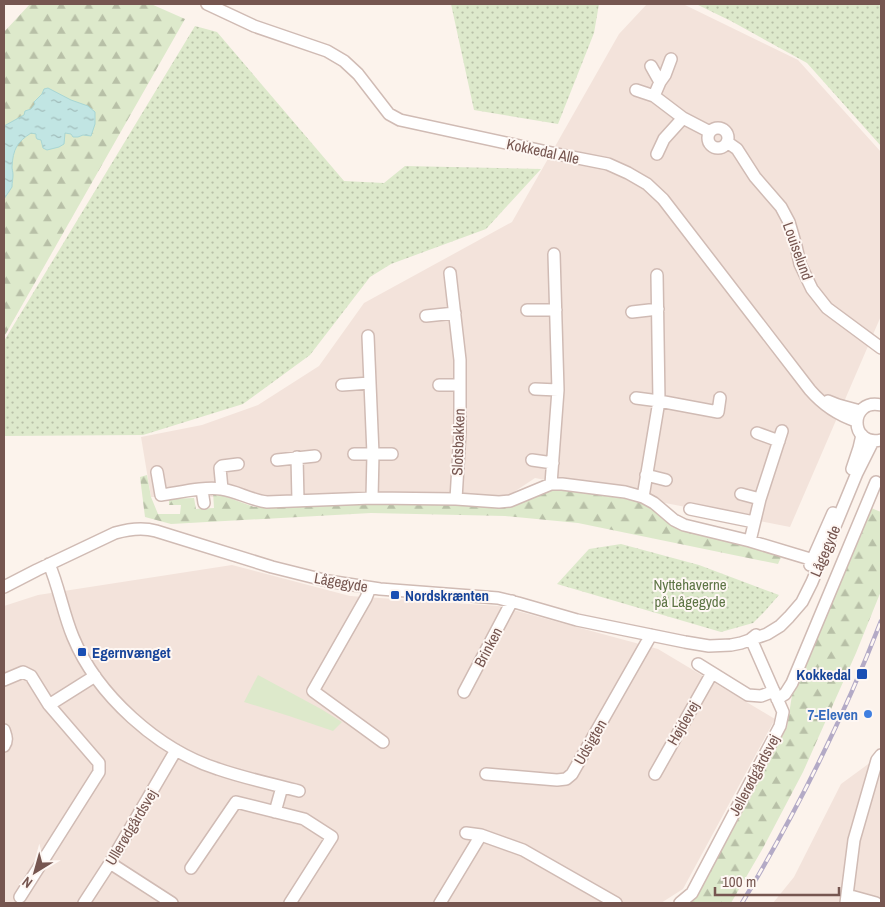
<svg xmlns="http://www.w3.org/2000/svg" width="885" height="907" font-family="'Archivo Narrow',sans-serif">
<defs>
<pattern id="grass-dots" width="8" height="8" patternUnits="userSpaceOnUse" patternTransform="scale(1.25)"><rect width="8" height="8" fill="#dde9cb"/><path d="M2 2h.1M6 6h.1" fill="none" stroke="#b8c0a7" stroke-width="1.8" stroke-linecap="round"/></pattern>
<pattern id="forest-firs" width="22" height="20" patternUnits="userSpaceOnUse" patternTransform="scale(1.25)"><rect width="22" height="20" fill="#dde9cb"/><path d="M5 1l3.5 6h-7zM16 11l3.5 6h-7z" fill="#b8c0a7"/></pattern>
<pattern id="water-ripples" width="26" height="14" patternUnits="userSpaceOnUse" patternTransform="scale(1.25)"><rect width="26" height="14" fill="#c1e5e3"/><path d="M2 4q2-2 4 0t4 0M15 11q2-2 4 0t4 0" fill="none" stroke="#a1bcba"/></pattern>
</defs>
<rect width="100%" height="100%" fill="#fcf3ec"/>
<!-- residential -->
<path fill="#f3e3db" d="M647,4h36l115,56 83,92v164l-91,211 -255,-49 -27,18 -357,1 -10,-60 61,-12 56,-20 61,-39 45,-63 148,-81 107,-188z
M232,565l118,31 149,10 159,43 117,70 -92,170 -22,14h-657v-297l34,-11z
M871,762l10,5v136h-108l21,-26 47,-93z"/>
<!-- grass -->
<path fill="url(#grass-dots)" d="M451,4h148l-5,29 -36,91 -84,-14z
M696,4h185v142l-74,-83 -76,-42z
M195,26l22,6 127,149 40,2 21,-17 136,3 -55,60 -95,35 -21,13 -60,78 -67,49 -100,31 -139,1v-95z
M621,544l78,21 80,30 -14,16 -12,12 -32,9 -164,-48 32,-35z"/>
<!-- forest -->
<path fill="url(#forest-firs)" d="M30,4h121l34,15 -181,318v-305z
M147,475l4,22 7,17h22l1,-9h-12v-6l25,-1 2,11 18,-1 -1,-16 41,15 153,-4 103,3 43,-17 67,9 24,5 32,25 106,27 -4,9 -200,-41 -73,-7 -134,-3 -200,11 -26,-7 -5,-40z
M871,508l10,4v79l-25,62 -53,119 -40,76 -32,55h-41l7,-10 90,-166 5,-32z"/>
<!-- pitch -->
<path fill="#dde9cb" d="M258,675l63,34 21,13 -9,9 -44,-15 -45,-14z"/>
<!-- water -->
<path fill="url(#water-ripples)" stroke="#a8d6d4" d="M48,88l23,12 17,6 7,6v12l-4,12 -8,-1 -5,2h-5l-2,-3 -6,-1 -1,11 -5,3 -12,3 -4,-2 -2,-8 -4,-1 -1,-2v-3l-5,-1c-14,9 -18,16 -19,34 0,2 1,5 1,8 0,4 -1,7 -1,12l-8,12v-73l20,-11 1,-4 6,-2 4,-5 -1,-2 8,-8 2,-5z"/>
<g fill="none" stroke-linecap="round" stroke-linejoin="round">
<defs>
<path id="minor" d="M207,4l47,22 73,25 17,10 14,13 31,40 11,6 152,33 56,11 20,9 19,11 16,15 147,191c13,15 28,25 46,31
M671,59l-6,16 -5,7 -6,14 29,22 27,14
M651,66l9,16
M636,90l18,6
M708 138a10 10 0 1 1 20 0a10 10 0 1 1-20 0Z
M727,142l10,7 18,28 26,30 8,15 7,24 4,18 12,25 15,19 54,40
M657,154l7,-15 19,-21
M450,273l10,87v72l-4,67
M527,310h29
M632,312l26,-3
M426,316l29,-3
M368,336l5,118 -1,44
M342,385l28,-2
M439,385h21
M535,389l23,1
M636,398l23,3 59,11 2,-14
M828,401l10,4 22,6
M881,405c-32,-7 -32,42 0,35
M757,433l22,8
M354,454h38
M297,457l1,44
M277,460l38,-4
M532,460l21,3
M852,469l7,-21 3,-13
M157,472l4,23c16,-2 44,-9 60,-6 16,2 29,11 46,13l105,-4 84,1 43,3 11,-1 41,-17h11l63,8 18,5 11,6 20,17 10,5 66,16 70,21
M646,475l20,5
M551,484l7,-94 -4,-136
M222,489l-2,-21 2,-2 16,-2
M202,490l2,13
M741,494l19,5
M643,497l16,-96 -2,-126
M690,509l64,13
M750,541l10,-42 22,-68
M49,564c10,23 14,49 24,73 24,58 85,113 145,132 26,9 54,15 81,22
M810,565l23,-52
M4,587l33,-17 78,-37c14,-4 27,-6 41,-2l116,36 56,14 52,8 118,9 20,5 59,17 108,22 24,4 22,-1 10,-2 26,-9 13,-8 9,-9 13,-15 10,-20 45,-109 16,-32
M370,588l-4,10 -53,93 70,51
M698,664l50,31 13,1 13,-5
M4,680l19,-8 8,4 18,29
M464,692l48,-91
M777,699l8,-5 7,-11 84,-201
M4,730c2,6 4,10 0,16
M486,774l71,6 9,-1 6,-5 79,-139
M655,774l57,-101
M275,812l7,-25
M466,833l15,2 42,15 93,53
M110,863l62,40
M191,868l45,-66 68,17 28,18 -42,66
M847,895l29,8
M20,897l79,-125v-9l-50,-58 46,-29
M84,903l26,-40 66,-113
M440,903l41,-68
M680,903l12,-10 88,-167 3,-14 -32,-73 5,-4
M846,903l8,-63 23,-80 4,-5"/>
</defs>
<!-- minor casing -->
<use href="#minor" stroke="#d0bbb4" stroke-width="14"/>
<!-- minor -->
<use href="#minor" stroke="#fff" stroke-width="11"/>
<defs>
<path id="rail" d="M742,903c54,-90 101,-184 139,-282"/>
</defs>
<!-- rail casing -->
<use href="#rail" stroke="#b3aac6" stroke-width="4.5"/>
<!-- rail -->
<use href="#rail" stroke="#fef7f3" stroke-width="2.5" stroke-dasharray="8" stroke-linecap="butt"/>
</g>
<!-- markers -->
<g fill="#1a4fb4" stroke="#fef7f3" stroke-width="2">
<rect x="390" y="590" width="10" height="10" rx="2.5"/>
<rect x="77" y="647" width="10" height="10" rx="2.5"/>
<rect x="856" y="668" width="12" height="12" rx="2.5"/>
</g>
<circle fill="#3f7fe0" stroke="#fef7f3" stroke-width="2" cx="868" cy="714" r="5"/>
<g text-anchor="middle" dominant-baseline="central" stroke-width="4" stroke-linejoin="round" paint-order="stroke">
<!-- street labels -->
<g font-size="15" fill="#765650" stroke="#fef7f3">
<text transform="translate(543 151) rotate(12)">Kokkedal Alle</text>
<text transform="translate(798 251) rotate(70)">Louiselund</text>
<text transform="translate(458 442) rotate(-88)">Slotsbakken</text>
<text transform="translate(825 551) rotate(-67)">Lågegyde</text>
<text transform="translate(341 582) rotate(10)">Lågegyde</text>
<text transform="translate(488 647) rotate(-62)">Brinken</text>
<text transform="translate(683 723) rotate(-60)">Højdevej</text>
<text transform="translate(590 742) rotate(-60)">Udsigten</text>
<text transform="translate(754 775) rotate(-62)">Jellerødgårdsvej</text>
<text transform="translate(131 827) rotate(-59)">Ullerødgårdsvej</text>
</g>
<!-- park labels -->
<g font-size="15" fill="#5d7545" stroke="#fef7f3">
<text x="690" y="584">Nyttehaverne<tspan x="690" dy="17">på Lågegyde</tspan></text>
</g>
<!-- transit labels -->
<g font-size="15" font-weight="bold" fill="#164399" stroke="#fef7f3" text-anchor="start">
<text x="405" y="595">Nordskrænten</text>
<text x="92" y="652">Egernvænget</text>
<text x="851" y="674" text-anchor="end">Kokkedal</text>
</g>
<!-- shop labels -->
<g font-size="15" font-weight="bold" fill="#366cbe" stroke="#fef7f3" text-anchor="end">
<text x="858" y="714">7-Eleven</text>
</g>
</g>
<!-- border -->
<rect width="885" height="907" fill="none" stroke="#765650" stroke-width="10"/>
<!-- north arrow -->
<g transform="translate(35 872) rotate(217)" stroke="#fef7f3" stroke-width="4" paint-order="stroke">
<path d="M0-4L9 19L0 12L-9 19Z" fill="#765650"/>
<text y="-8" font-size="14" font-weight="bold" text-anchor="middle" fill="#765650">N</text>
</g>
<!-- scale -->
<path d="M715 887v8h124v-8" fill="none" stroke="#765650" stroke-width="2.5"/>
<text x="722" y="887" font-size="15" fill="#765650" stroke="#fef7f3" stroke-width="4" paint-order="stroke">100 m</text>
</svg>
